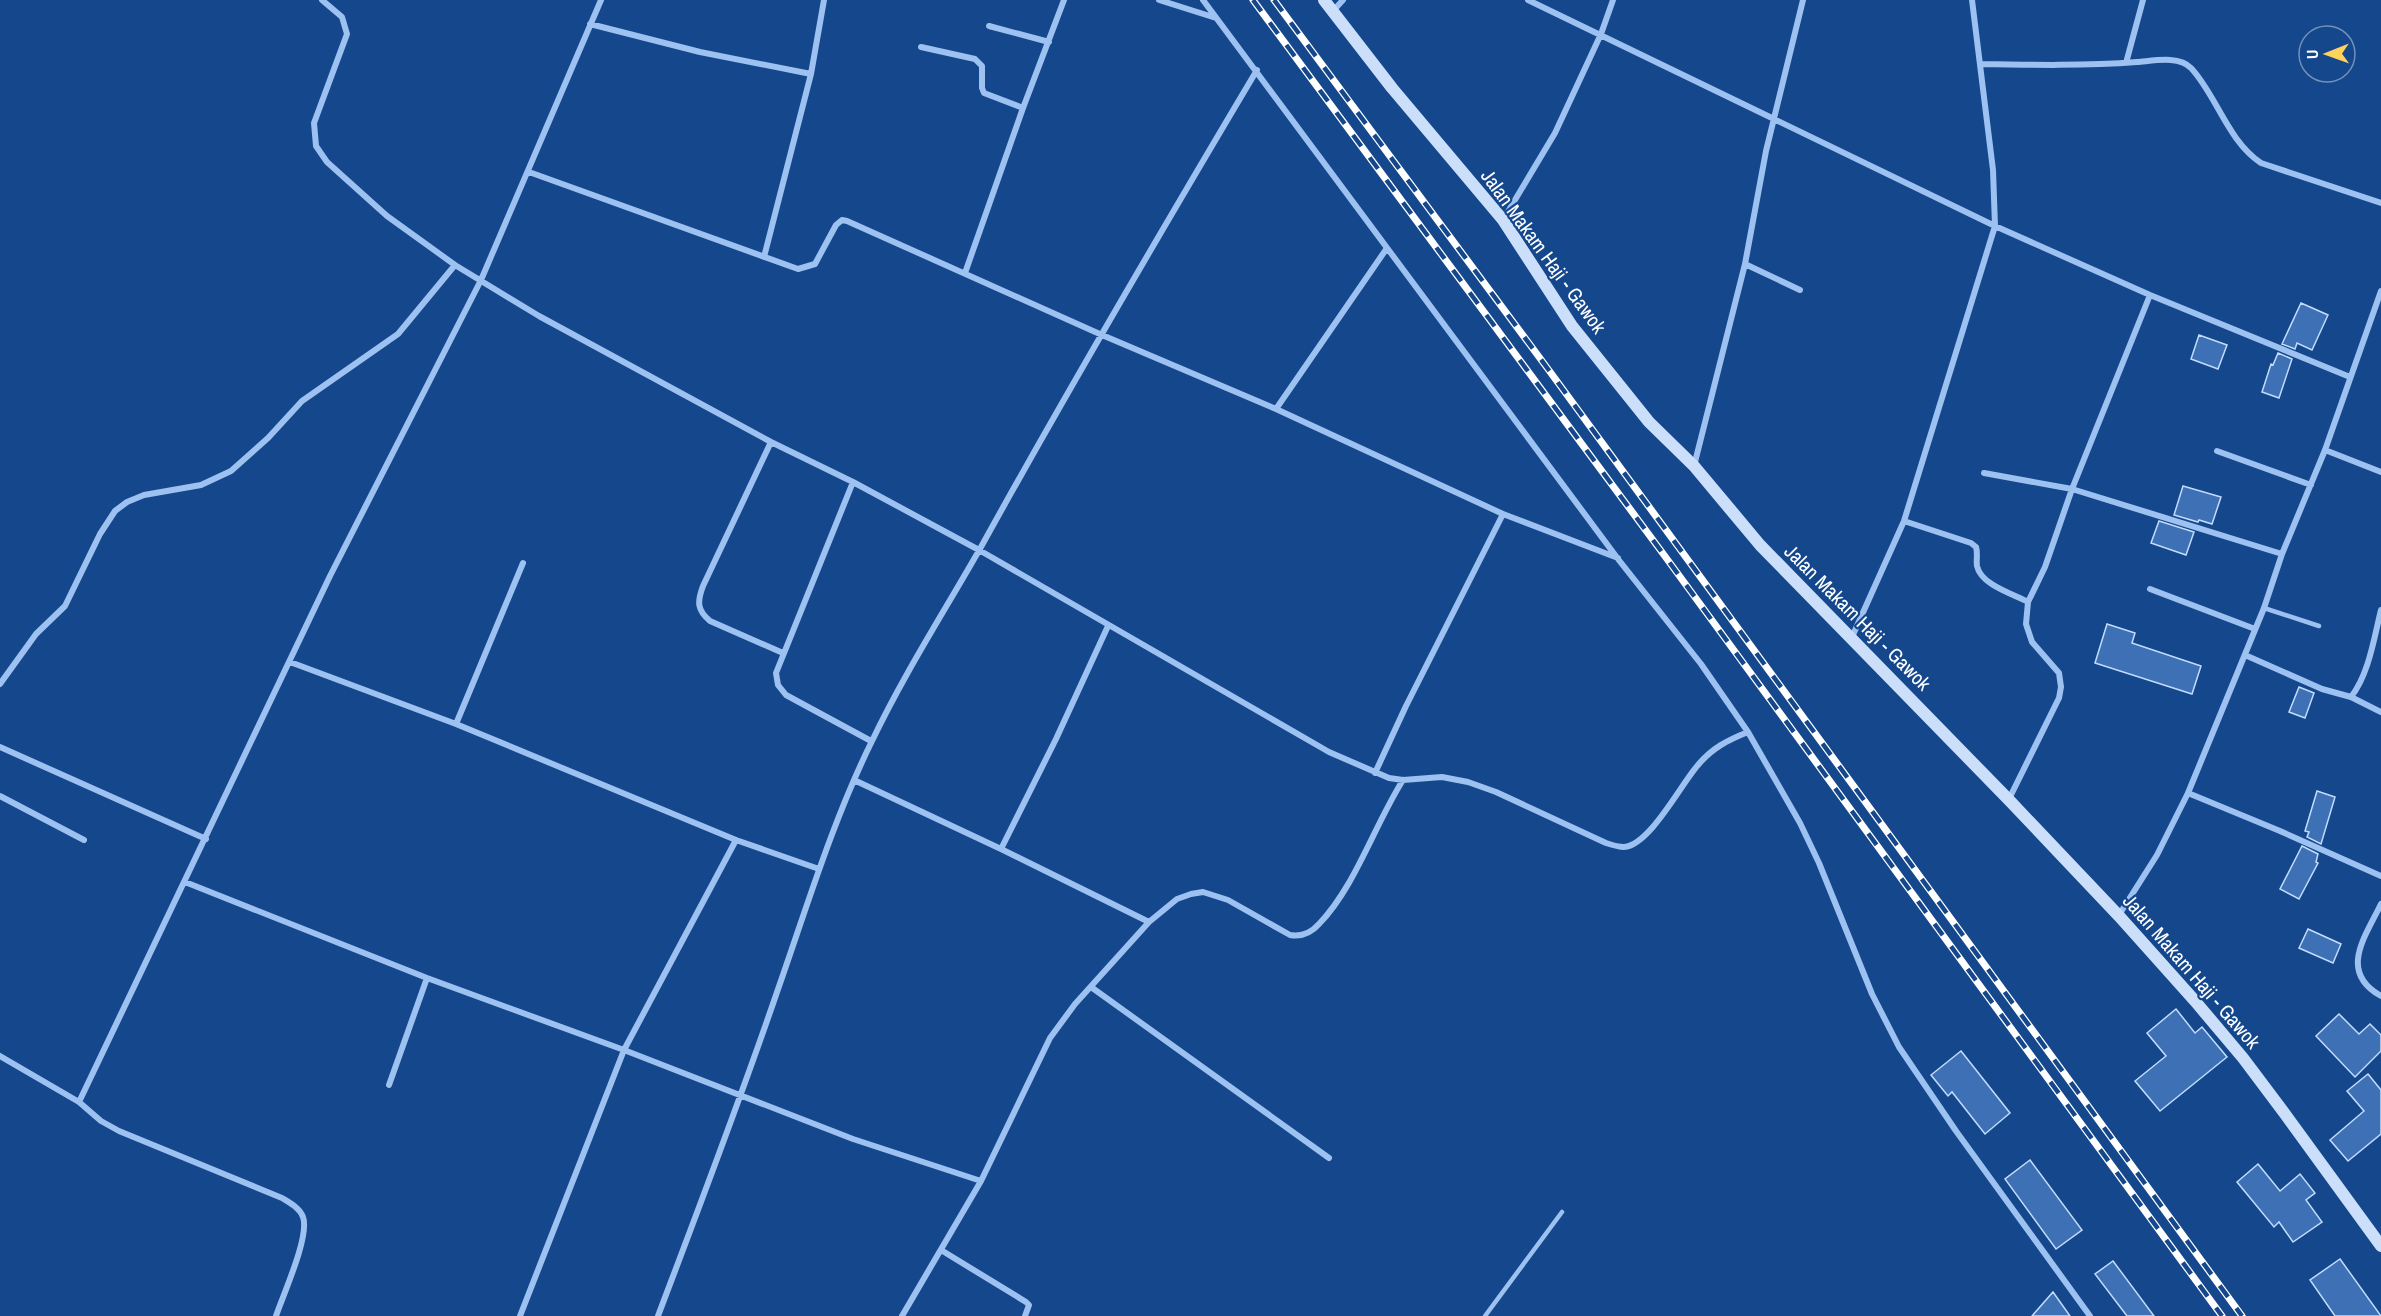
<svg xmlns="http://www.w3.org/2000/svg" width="2381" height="1316" font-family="'Archivo Narrow',sans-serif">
<rect width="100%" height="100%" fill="#14478c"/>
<!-- building -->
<path fill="#3d70b5" stroke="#c3dcfc" stroke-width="1.5" d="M2301,303l27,12 -16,35 -15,-7 -2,6 -13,-5z
M2199,335l28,10 -9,24 -27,-10z
M2278,353l14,6 -13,39 -17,-6 9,-28 2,1z
M2183,486l38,11 -9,27 -13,-4 -1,2 -24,-7z
M2159,521l35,11 -8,23 -35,-12z
M2107,624l28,9 -3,10 69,23 -9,28 -97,-31z
M2299,687l15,6 -9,25 -16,-6z
M2317,791l18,6 -14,47 -14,-7 2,-5 -4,-1z
M2302,846l16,8 -2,8 2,1 -19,36 -19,-10z
M2308,929l33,15 -8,19 -34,-15z
M2176,1009l19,24 7,-6 25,30 -67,54 -25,-30 31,-25 -19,-23z
M2339,1014l20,20 11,-10 11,11v16l-26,26 -39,-41z
M1961,1051l49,62 -25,21 -33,-42 -4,4 -17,-21z
M2368,1074l13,16v44l-33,27 -18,-21 34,-29 -17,-20z
M2030,1160l52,70 -26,19 -51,-70z
M2258,1164l22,27 20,-17 15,19 -9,7 16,22 -29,20 -14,-20 -5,5 -37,-45z
M2340,1259l41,57h-46l-25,-36z
M2113,1261l41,55h-27l-32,-42z
M2053,1292l17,24h-38z"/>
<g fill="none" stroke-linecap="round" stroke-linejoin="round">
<!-- lane -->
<path stroke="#9dc1f0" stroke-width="4.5" d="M2264,608l55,18
M1485,1316l77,-104"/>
<!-- street -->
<path stroke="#9dc1f0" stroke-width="6" d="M322,0l20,17 5,17 -33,89 2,23 11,16 60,54 68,49 84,51 232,126 82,40 126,68 350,202 60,26 14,2 39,-3 26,5 28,10 110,51c6,2 12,4 18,4 26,-2 57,-63 74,-82 14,-17 30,-25 50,-33
M1159,0l57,18
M1203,0l415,559 83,105 47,68 52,91 19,40 53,131 27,53 57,84 134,185
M1528,0l467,226 155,69 200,82
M1333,11l10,-11
M590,24l110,28 111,22
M989,26l60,16
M921,47l54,12 7,7v22l2,5 39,15
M2126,63l17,-63
M1980,64c53,1 105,2 157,-2 15,-1 42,-7 54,6 26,28 36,72 70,95l120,40
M529,172l269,97 17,-5 21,-39 6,-5 5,1 255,114 174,74 227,105 115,44
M1503,220l52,-87 46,-99 12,-34
M764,257l47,-183 13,-74
M1745,264l55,26
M965,273l58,-165 41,-108
M2381,291l-56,159 -43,104 -18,54 -76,185 92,38 101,45
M1276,409l111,-161
M771,442l-68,144c-6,16 -6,24 7,35l73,32
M2325,450l56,22
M2217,451l94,34
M1694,466l51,-202 21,-113 37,-151
M1984,473l88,16 210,65
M853,482l-77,191 2,12 8,10 85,46
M1904,521l67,22 5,4c2,6 0,13 1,19 4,19 36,28 51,36
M2150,589l105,40
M1852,637l52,-116 91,-295 -2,-56 -21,-170
M2245,655l77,34 29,8c18,-23 23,-59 30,-87
M290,662l166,62 280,116 83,29
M0,684l36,-50 29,-28 35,-72 15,-23 12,-9 17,-7 57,-10 30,-14 37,-33 34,-37 96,-67 57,-69
M2351,697l30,15
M456,724l67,-161
M0,747l206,92
M1375,773l31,-67 97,-192
M854,780l147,69 148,73
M0,796l84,44
M2009,799l50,-101 2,-11 -2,-14 -27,-31 -6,-18 2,-22 17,-35 27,-78 78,-194
M1001,849l55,-110 52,-113
M185,882l242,96 197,72 229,89 128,42
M2381,904c-16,33 -43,68 0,92
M2119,915l38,-60 31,-62
M1091,987l238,171
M0,1056l79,46 22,19 18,10 163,67c8,5 18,10 21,19 7,19 -20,78 -27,99
M389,1085l38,-107
M79,1102l251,-526 151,-296 120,-280
M941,1250l85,52 3,3 -4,11
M520,1316l104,-266 112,-210
M658,1316c40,-106 81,-213 118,-321 30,-85 56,-173 96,-254 32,-67 72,-129 109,-194 89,-161 182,-319 276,-477
M902,1316l79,-135 69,-143 25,-34 74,-82 28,-23 14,-5 12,-2 25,8 62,35c11,2 21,-2 29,-11 36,-37 56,-100 84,-144"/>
<!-- secondary -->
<path stroke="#cbdffb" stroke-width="12" d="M1324,0l68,88 111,132 69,106 77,96 45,44 66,79 249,255 110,116 76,85 48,57 42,56 96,132"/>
<defs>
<path id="rail" d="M1253,0l414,559 555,757
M1274,0l274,369 694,947"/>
</defs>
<!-- rail casing -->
<use href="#rail" stroke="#fff" stroke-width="7"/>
<!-- rail -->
<use href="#rail" stroke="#14478c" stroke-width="4.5" stroke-dasharray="14" stroke-linecap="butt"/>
</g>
<g text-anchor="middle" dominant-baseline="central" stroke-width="4.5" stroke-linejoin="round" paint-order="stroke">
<!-- street labels -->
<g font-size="20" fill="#fff" stroke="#14478c">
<text transform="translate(1544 251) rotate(54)">Jalan Makam Haji - Gawok</text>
<text transform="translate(1858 617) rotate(45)">Jalan Makam Haji - Gawok</text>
<text transform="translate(2192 971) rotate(49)">Jalan Makam Haji - Gawok</text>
</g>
</g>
<!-- north arrow -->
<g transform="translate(2327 54) rotate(269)"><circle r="28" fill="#14478c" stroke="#7291ba" stroke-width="1.5"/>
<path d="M0-4.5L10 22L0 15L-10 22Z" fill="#ffd25c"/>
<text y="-9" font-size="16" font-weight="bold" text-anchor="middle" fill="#ffffff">U</text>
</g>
</svg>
